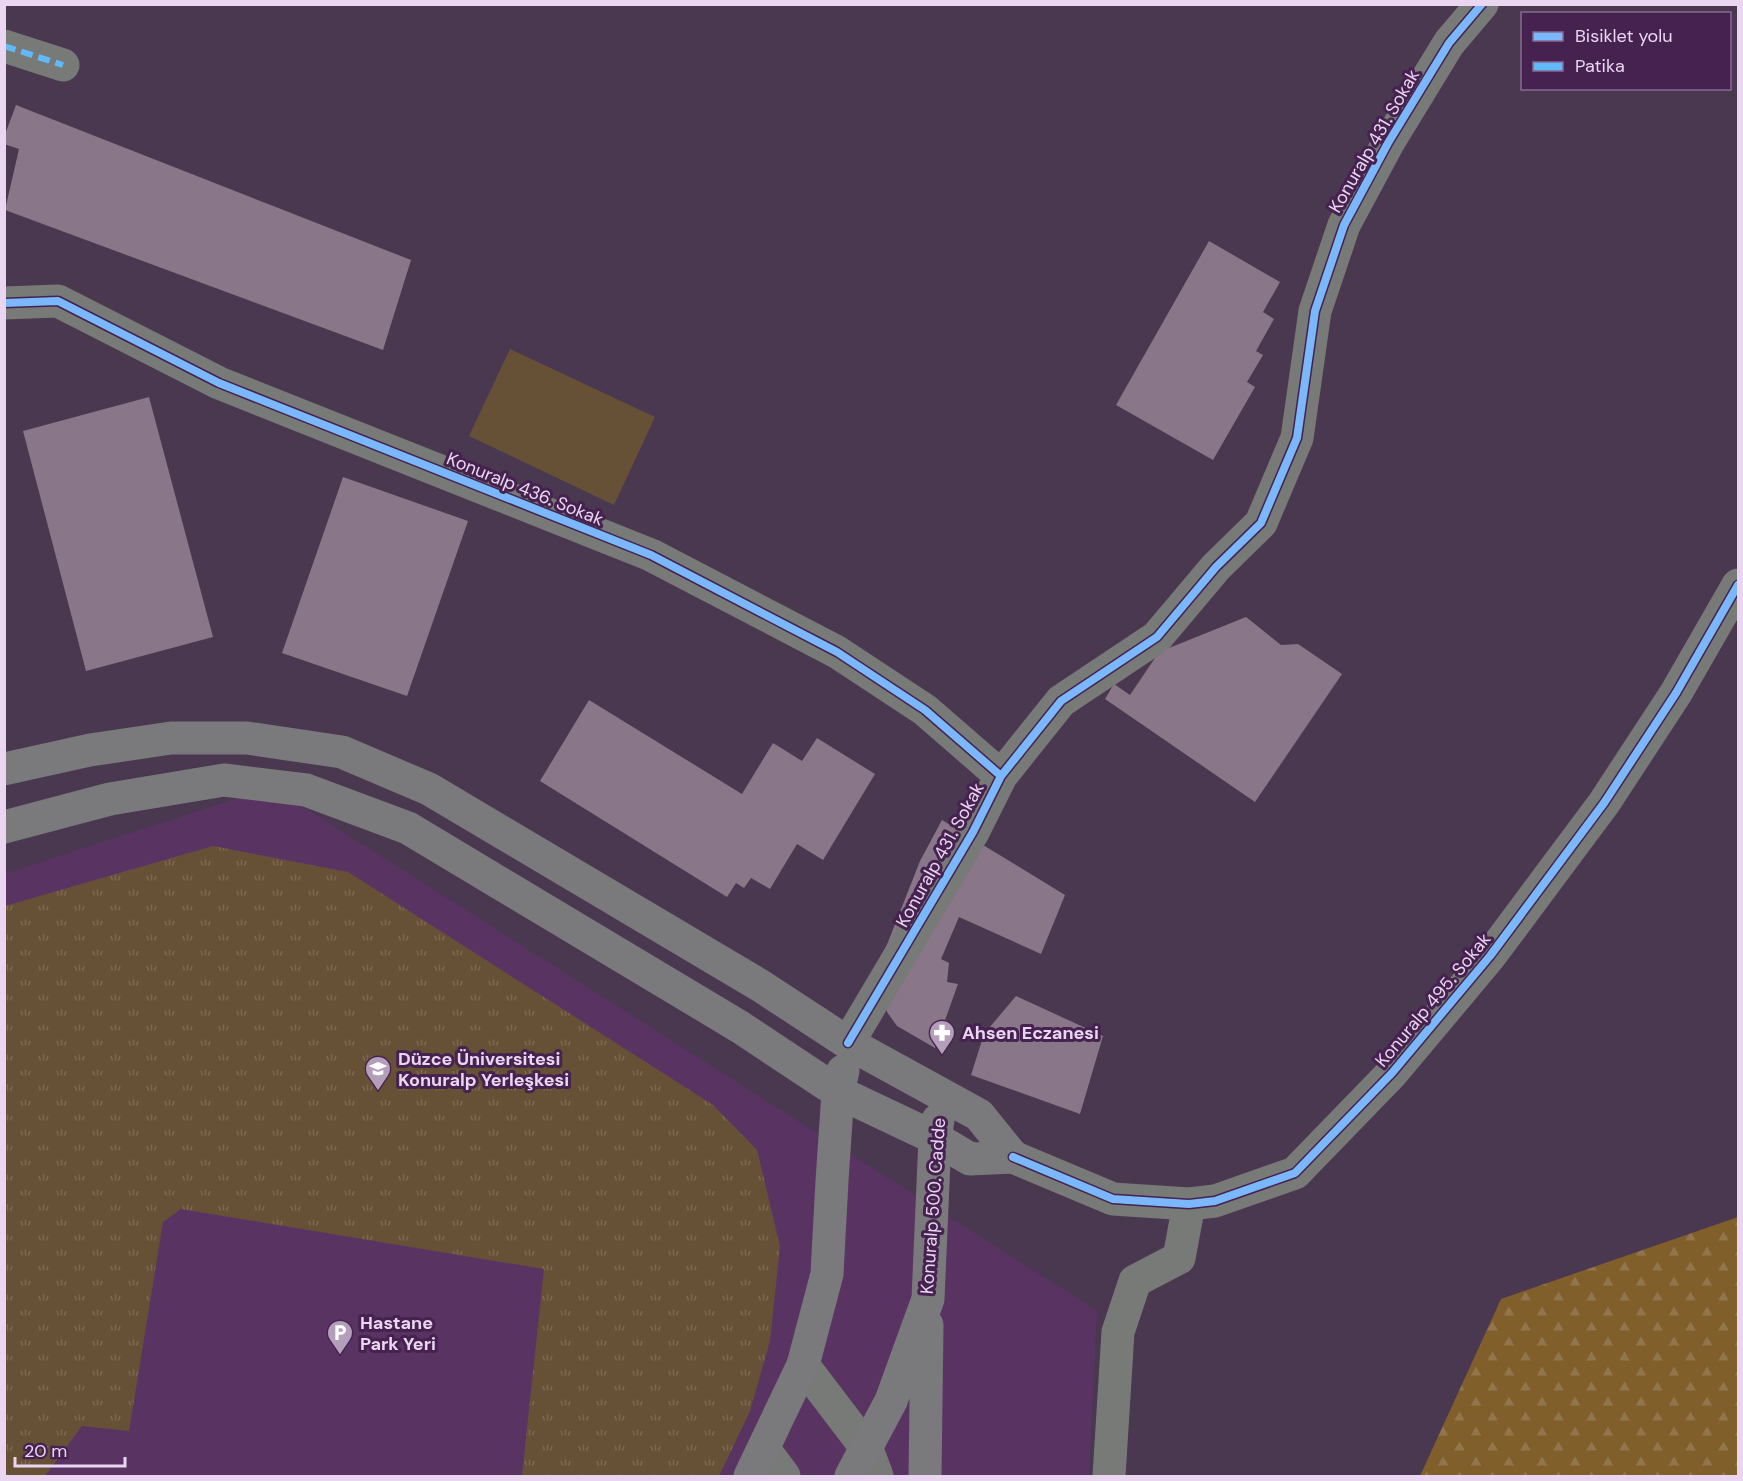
<svg xmlns="http://www.w3.org/2000/svg" width="1743" height="1481" font-family="'DM Sans',sans-serif">
<defs>
<pattern id="grass-tufts" width="24" height="20" patternUnits="userSpaceOnUse" patternTransform="scale(1.5)"><rect width="24" height="20" fill="#665136"/><path d="M3 7l-1-3M5 7V3M7 7l1-3M15 17l-1-3M17 17v-4M19 17l1-3" fill="none" stroke="#7c6954"/></pattern>
<pattern id="forest-firs" width="22" height="20" patternUnits="userSpaceOnUse" patternTransform="scale(1.5)"><rect width="22" height="20" fill="#805f2b"/><path d="M5 1l3.5 6h-7zM16 11l3.5 6h-7z" fill="#92754a"/></pattern>
</defs>
<rect width="100%" height="100%" fill="#4a3850"/>
<!-- built -->
<path fill="#593463" d="M272,787l825,524 -8,165h-1084l-1,-602z"/>
<!-- grass -->
<path fill="url(#grass-tufts)" d="M213,846l135,26 365,233 44,45 23,96 -10,95 -20,70 -31,65h-197l22,-207 -363,-60 -18,13 -34,209 -47,-5 -37,50h-40v-570z"/>
<!-- forest -->
<path fill="url(#forest-firs)" d="M1738,1217v259h-318l81,-177z"/>
<!-- park -->
<path fill="#665136" d="M510,349l145,68 -41,88 -145,-69z"/>
<!-- building -->
<path fill="#897688" d="M16,105l395,155 -28,90 -378,-140 14,-61 -15,-5v-7z
M1209,241l71,41 -17,30 11,7 -18,32 7,4 -16,27 8,5 -42,73 -97,-55z
M149,397l64,240 -127,34 -63,-240z
M343,477l125,44 -61,175 -125,-43z
M1246,617l35,28 17,-1 44,30 -87,128 -150,-103 9,-15 16,11 29,-43z
M589,700l153,94 31,-51 29,18 15,-23 58,36 -52,86 -26,-16 -27,45 -19,-11 -7,10 -8,-5 -9,14 -187,-116z
M942,820l123,75 -24,59 -82,-37 -18,42 8,4 -2,19 11,2 -23,64 -38,-22 -10,-14 -8,-47 41,-104z
M1016,996l87,40 -23,78 -109,-39 13,-41z"/>
<g fill="none" stroke-linecap="round" stroke-linejoin="round">
<!-- minor -->
<path stroke="#777a76" stroke-width="33" d="M4,46l59,19
M4,303l54,-2 161,82 432,172 186,97 88,58 76,66
M848,1043l125,-211 28,-56 60,-75 96,-64 59,-70 45,-44 36,-85 18,-127 29,-86 44,-82 61,-100 33,-39
M1013,1157l100,42 76,5 26,-3 80,-28 97,-100 98,-117 114,-153 72,-110 62,-108
M803,1365l64,84 10,27
M764,1449l20,27
M1109,1476l9,-144 17,-51 44,-23 10,-54"/>
<!-- major -->
<path stroke="#7a797b" stroke-width="33" d="M4,769l86,-19 81,-12h76l95,14 87,37 332,197 87,57 131,72 34,42
M4,827l106,-28 114,-19 82,10 102,38 332,199 98,65 97,46 35,21 43,-2
M750,1476l53,-111 24,-91 5,-93 6,-89 5,-21
M851,1476l40,-75 37,-102 7,-161 3,-18
M925,1476l2,-151"/>
<!-- quiet -->
<path stroke="#60bafa" stroke-width="6" stroke-dasharray="12 6" stroke-linecap="butt" d="M4,46l59,19"/>
<defs>
<path id="cycleway" d="M4,303l54,-2 161,82 432,172 186,97 88,58 76,66
M848,1043l125,-211 28,-56 60,-75 96,-64 59,-70 45,-44 36,-85 18,-127 29,-86 44,-82 61,-100 33,-39
M1013,1157l100,42 76,5 26,-3 80,-28 97,-100 98,-117 114,-153 72,-110 62,-108"/>
</defs>
<!-- cycleway casing -->
<use href="#cycleway" stroke="#45224f" stroke-width="11"/>
<!-- cycleway -->
<use href="#cycleway" stroke="#7ab7fb" stroke-width="8"/>
</g>
<!-- icons -->
<defs>
<symbol id="pharmacy-pin" viewBox="-11 -11 22 30"><path d="M0 17L-7.5 6A9.5 9.5 0 1 1 7.5 6Z" fill="#b39fb9" stroke="#45224f"/><path d="M-2-6h4v4h4v4h-4v4h-4v-4h-4v-4h4Z" fill="#fff"/></symbol>
<symbol id="university-pin" viewBox="-11 -11 22 30"><path d="M0 17L-7.5 6A9.5 9.5 0 1 1 7.5 6Z" fill="#b39fb9" stroke="#45224f"/><path d="M0-5L7-2L0 1L-7-2ZM-4 1L0 2.5L4 1V4Q0 6-4 4Z" fill="#fff"/></symbol>
<symbol id="parking-pin" viewBox="-11 -11 22 30"><path d="M0 17L-7.5 6A9.5 9.5 0 1 1 7.5 6Z" fill="#b39fb9" stroke="#45224f"/><path d="M-3.5-5.5H1a3.5 3.5 0 0 1 0 7H-1V5.5H-3.5ZM-1-3.4V-.6H.8a1.4 1.4 0 0 0 0-2.8Z" fill="#fff"/></symbol>
</defs>
<g fill-rule="evenodd">
<use href="#pharmacy-pin" x="927" y="1018" width="30" height="40"/>
<use href="#university-pin" x="363" y="1054" width="30" height="40"/>
<use href="#parking-pin" x="325" y="1318" width="30" height="40"/>
</g>
<g text-anchor="middle" dominant-baseline="central" stroke-width="6" stroke-linejoin="round" paint-order="stroke">
<!-- street labels -->
<g font-size="18" fill="#ebd6f2" stroke="#45224f">
<text transform="translate(1374 141) rotate(-60)">Konuralp 431. Sokak</text>
<text transform="translate(525 489) rotate(22)">Konuralp 436. Sokak</text>
<text transform="translate(940 855) rotate(-61)">Konuralp 431. Sokak</text>
<text transform="translate(1433 1000) rotate(-50)">Konuralp 495. Sokak</text>
<text transform="translate(933 1206) rotate(-86)">Konuralp 500. Cadde</text>
</g>
<!-- poi labels -->
<g font-size="18" font-weight="bold" fill="#ebd6f2" stroke="#45224f" text-anchor="start">
<text x="962" y="1033">Ahsen Eczanesi</text>
<text x="398" y="1059">Düzce Üniversitesi<tspan x="398" dy="21">Konuralp Yerleşkesi</tspan></text>
<text x="360" y="1323">Hastane<tspan x="360" dy="21">Park Yeri</tspan></text>
</g>
</g>
<!-- border -->
<rect width="1743" height="1481" fill="none" stroke="#ebd6f2" stroke-width="12"/>
<!-- legend -->
<rect x="1521" y="12" width="210" height="78" fill="#45224f" stroke="#876a90" stroke-width="1.5"/>
<rect x="1533" y="32" width="30" height="9" fill="#7ab7fb" stroke="#876a90" stroke-width="1.5"/>
<text x="1575" y="42" font-size="18" fill="#ebd6f2">Bisiklet yolu</text>
<rect x="1533" y="62" width="30" height="9" fill="#60bafa" stroke="#876a90" stroke-width="1.5"/>
<text x="1575" y="72" font-size="18" fill="#ebd6f2">Patika</text>
<!-- scale -->
<path d="M15 1457v9h110v-9" fill="none" stroke="#ebd6f2" stroke-width="3"/>
<text x="24" y="1457" font-size="18" fill="#ebd6f2" stroke="#45224f" stroke-width="4.5" paint-order="stroke">20 m</text>
</svg>
